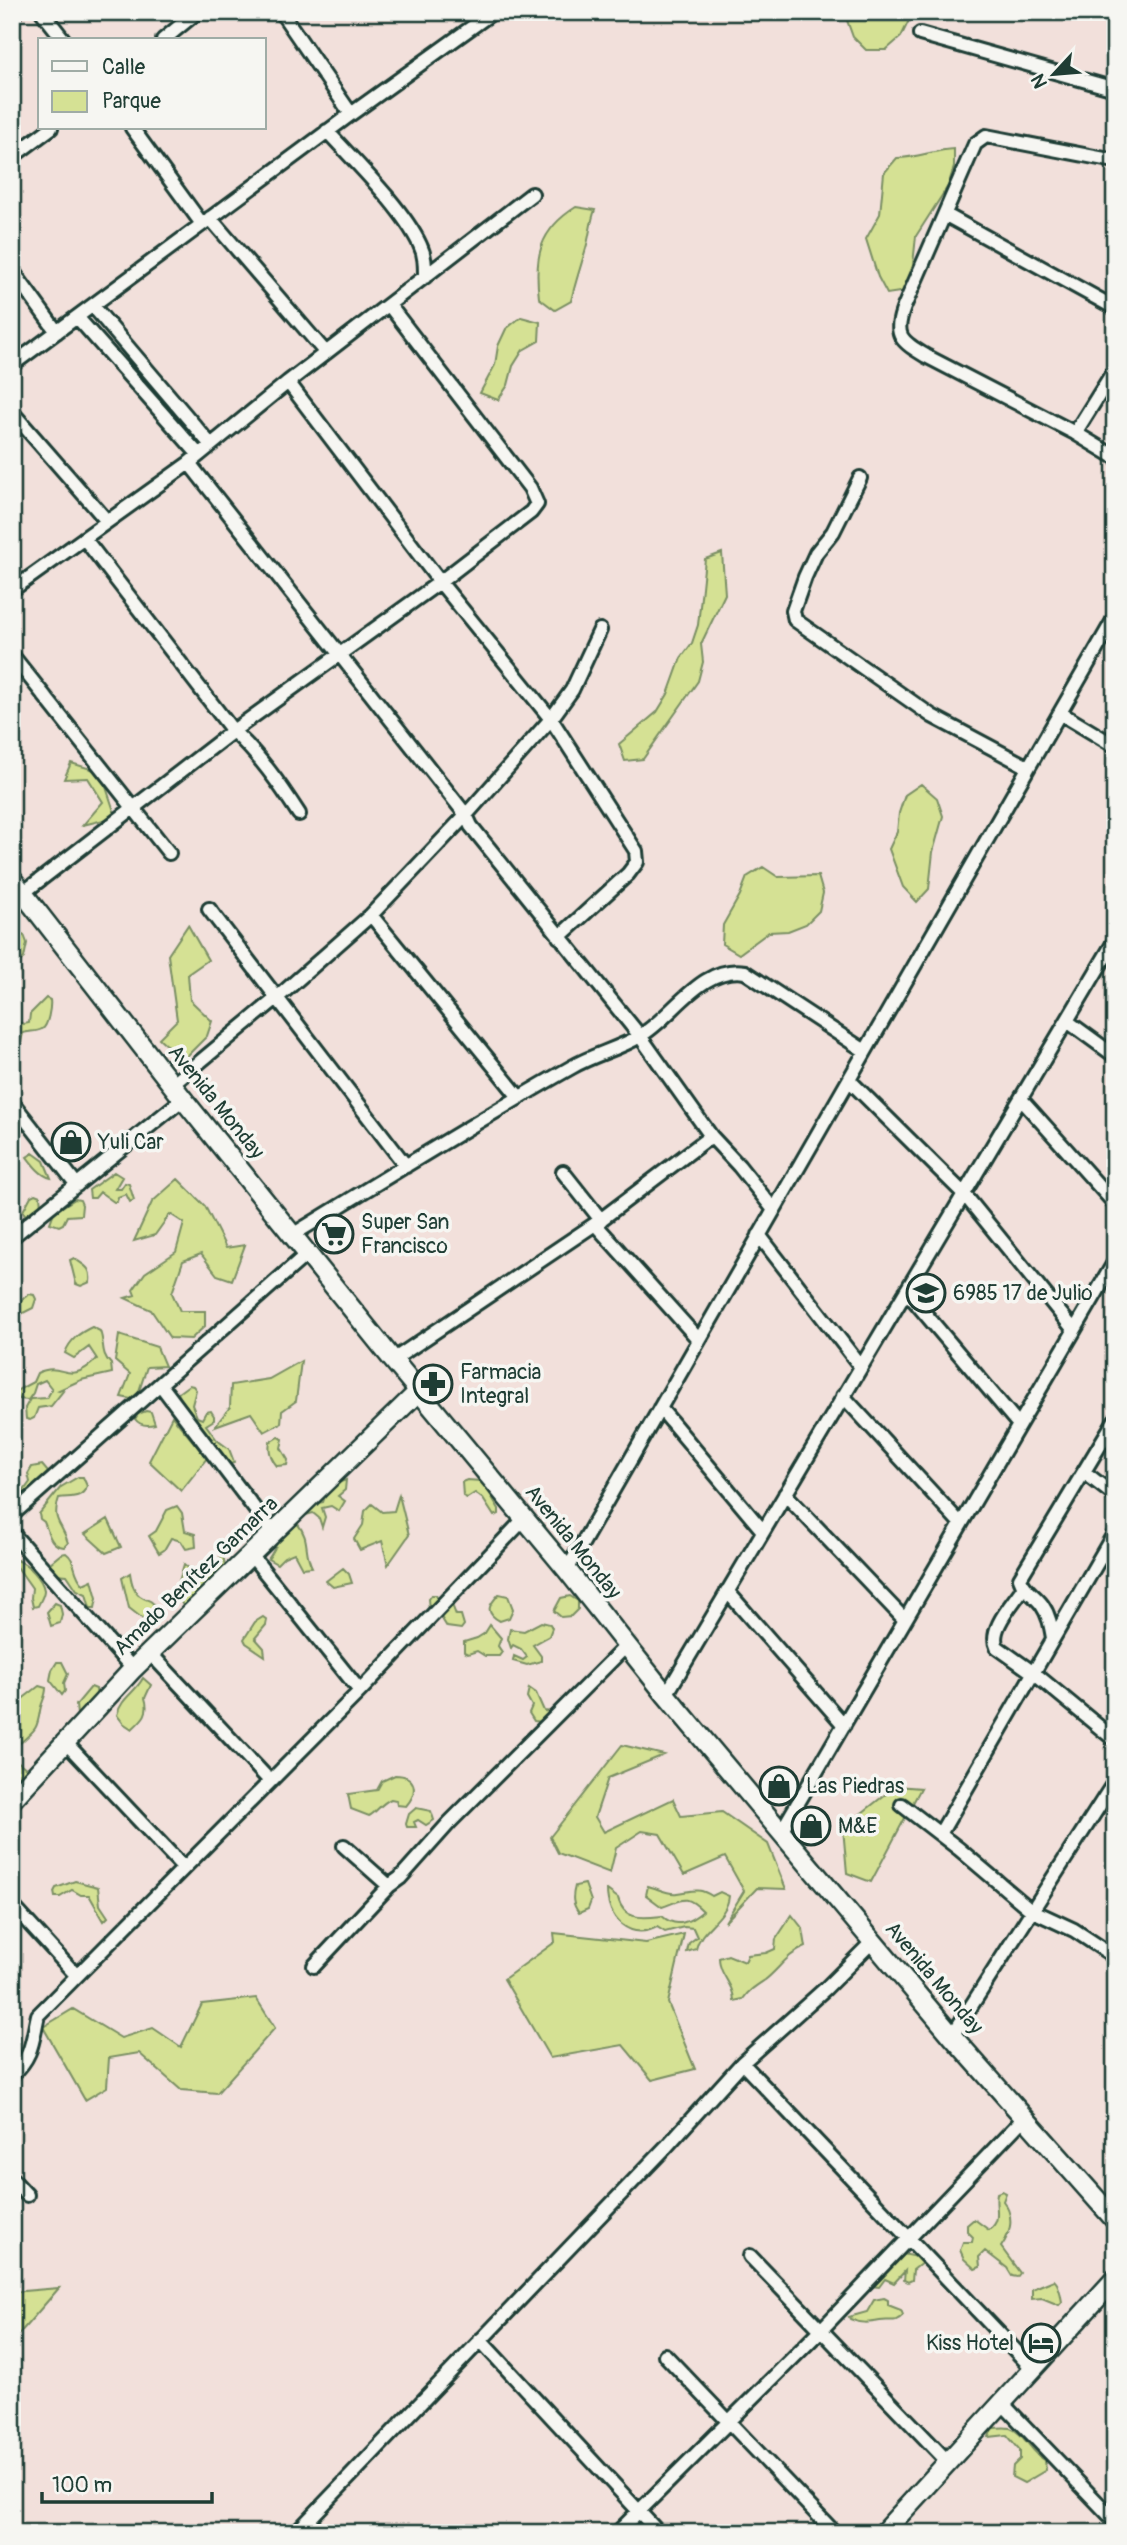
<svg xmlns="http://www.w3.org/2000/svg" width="1127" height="2545" font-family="Pangolin,sans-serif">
<rect width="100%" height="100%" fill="#f2e0db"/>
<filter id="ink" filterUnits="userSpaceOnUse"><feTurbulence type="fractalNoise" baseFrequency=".0143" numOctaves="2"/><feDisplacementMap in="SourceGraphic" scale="14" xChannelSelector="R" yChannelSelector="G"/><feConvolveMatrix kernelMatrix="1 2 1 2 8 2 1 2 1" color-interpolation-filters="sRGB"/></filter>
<g filter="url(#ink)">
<!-- green -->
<path fill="#d5e194" stroke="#7a8f64" stroke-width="2" d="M844,12h69l-12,25 -15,13h-20l-13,-13z
M954,149v18l-6,19 -32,50 -4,38 -6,17 -19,3 -9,-17 -12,-38 14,-25 4,-41 13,-15c20,0 37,-8 57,-9z
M576,207l19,3c-5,13 -5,25 -9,38 -5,18 -11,35 -15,53l-16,9 -16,-12c-5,-41 0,-68 37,-91z
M521,317l19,5 -1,19 -16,9 -10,16 -5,19 -10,15 -18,-7 15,-28 3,-19 8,-17z
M722,553l3,41 -24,50 2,18 -5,19 -55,78 -18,2 -6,-17 38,-32 11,-18 13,-36 11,-15 6,-18 7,-66z
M71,763l30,9 15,45 -33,8 20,-23 -15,-24 -24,1z
M921,784l16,14 6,18 -10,36 -4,37 -12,13 -14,-15 -14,-38 8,-17 2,-19 6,-18z
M763,867l15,10 40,-1 5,17 -4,18 -13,13 -18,7 -19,1 -30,22 -17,-10 1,-19 17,-30 7,-18z
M188,925l20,35 -20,14 2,26 22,21 -5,15 -24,24 -24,-22 18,-18 -9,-65z
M24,935l3,8 -3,15 -7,6 2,9 -7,4v-37z
M46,998l4,2c1,6 -2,27 -8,29 -5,3 -13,2 -19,4l-3,13 -8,-3v-23l12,4 5,-1 1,-9z
M33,1153l11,8 7,17c-10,-2 -18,-13 -24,-21z
M114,1172l8,5 -7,12h6l4,-6 4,1 5,16 -4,2 -4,-8 -8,3 -1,5h-3l-14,-10 -5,6h-5l-1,-8z
M178,1179l27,27 21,42 19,-3 -13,35 -15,-5 -16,-21 -18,7 -11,32 8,18h25v15l-14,13 -21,-1 -19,-28 -26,-12 10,-3 -2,-5 12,-17 31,-21 8,-29 -14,-9 -15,21 -21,6 18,-39z
M35,1194l5,2 1,10 -3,4 -13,5 -2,-4 8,-15z
M75,1199l5,1 2,5 -1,10 -14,1 -4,8 -4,2 -9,-3 4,-11z
M74,1258c10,8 18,9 16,24l-9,4 -5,-2 -6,-24z
M29,1294l5,1 2,4 -3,9 -16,8 -5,9 2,-19z
M92,1327l8,4c5,13 0,22 11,33l1,9 -31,7 -22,10 4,1 -12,15 -13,2 -4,10 -4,2 -4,-1 -1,-11 5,-9 17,-1 5,-9 -7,-9 -9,4 -3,9 -5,7 -9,-1 -3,-8 17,-9 4,-9c28,-13 29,15 60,-14l-8,-12 -15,11 -9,-5c5,-13 14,-20 27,-26z
M119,1335l38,12 8,19 -18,1 -11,33 -15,-3 9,-23 -15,-13z
M301,1361l-5,40 -14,10 -1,12 -17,9 -13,-19 -36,13 15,-19 1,-22 38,-6z
M189,1385l4,1 3,4 -4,15 5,12 5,2 4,-7 5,-1 3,5v4l-8,5 11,15 12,9 5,13 -4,3 -4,-2 -46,-66 -2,-4z
M146,1411l5,1 4,12c-8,2 -15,2 -20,-5l3,-5z
M172,1416l35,42 -26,33 -32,-30z
M278,1437l5,2 -2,9 7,12 -1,5 -10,1c-6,-7 -9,-15 -7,-24z
M42,1465l6,7 -8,13 -12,8 -5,-1 7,-10 -2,-8 4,-7z
M78,1477h5l4,9c-6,14 -16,10 -28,12 -8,24 3,24 9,45l-4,4c-15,-2 -15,-14 -20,-25l-4,-3 -1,-5 22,-27z
M346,1480l-1,10 -7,6 7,5 -6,10 -8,-5 -9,2 3,9 -3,10 -3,-9 -6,-5 -7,2 -2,-10 19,-3 6,-16z
M467,1480l14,1 3,3 15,25v5l-5,2 -11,-17 -8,-6 -8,5 -4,-2 -1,-14z
M399,1495l10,40 -21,30 -6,-24 -22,9 -6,-11 9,-14 2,-14 7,-7 10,8 12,-1z
M177,1506l5,7 3,18 10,3 1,13 -10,2 -5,-8 -10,-3 -7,12 -5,3 -10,-17 7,-5 11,-21z
M108,1519l13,28 -15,6 -21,-19z
M297,1523c14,17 6,27 15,44l-10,1 -8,-15 -10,4 -7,7 -9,-5c11,-14 11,-30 29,-36z
M66,1553c11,8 6,20 17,31l9,-4 5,18 -2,10h-5l-4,-14 -9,-4 -10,-15 -10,-1 -7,-7v-4l11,-9z
M223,1556l3,13 -43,37 -7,-14 8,-28 10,9z
M17,1560c11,4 25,18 27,30 0,6 -4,11 -6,16l-5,1 -2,-9 1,-10 -17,-24z
M343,1568l6,6 3,9 -19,4 -7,-6z
M130,1573c1,7 3,19 10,23 10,7 12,1 17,17l-3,4 -11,2 -14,-11 -7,-30z
M499,1594l9,2 5,13 -4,9 -9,3c-17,-9 -10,-17 -1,-27z
M431,1595h5l3,9 12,-2 5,13h5l3,10 -3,4 -14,-2 -8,-13 -10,-5 -1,-10z
M570,1596l8,5v8l-7,7 -10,1 -7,-6 7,-13z
M55,1603l5,2 2,9 -2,9 -9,3 -4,-14z
M263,1617l4,3 -1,5 -11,13 9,10 1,8 -19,-13 -2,-4 11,-17z
M541,1622l9,2 2,4 -3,8 -16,9 8,11v5l-14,4 -14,-4 1,-5 9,4 4,-3 -6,-8 -8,-4 -2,3 -3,-9 2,-10 14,2z
M490,1625l11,13 -3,8 4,6 -3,4h-14l-8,-5 -9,3 -4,-2v-10l13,-4 8,-5z
M57,1662h5l6,12 -4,9 1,8 -3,4 -12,-15 2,-10z
M143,1678l8,7 -6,13c5,15 -2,21 -13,31l-9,-6 -6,-8c4,-17 18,-22 26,-37z
M39,1686l7,2c0,9 -5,15 -6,23 -3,19 -5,19 -20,32l-8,-4v-32z
M91,1687l5,2 1,9 -15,17h-5l-1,-10z
M529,1688l7,5 8,18 10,1 -11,10 -9,-1 -5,-8 3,-7 -5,-9z
M622,1745l42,10 -56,23 -13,39 9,15 69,-33 8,17 41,-4 46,32 18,45 -29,-1 -32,34 19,-31 -19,-34 -41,18 -24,-41 -18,-3 -26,17 -6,25 -52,-20 -8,-16z
M16,1760l11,9 -5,10 -10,7v-25z
M395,1775c21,0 24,16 11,31l-9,-1 -1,-5 -5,-1c-11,5 -14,13 -22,17l-18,-7 -3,-15 29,-4 5,-9z
M896,1786l25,2 -50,94 -24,-9 -4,-45z
M416,1808l15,3 3,9 -8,5 -8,-5 -4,2 2,5h-9l-1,-3 3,-10z
M75,1881l23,6 2,18 8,12 -4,4 -15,-26h-8l-9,-5 -12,7h-5l-1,-5 2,-4z
M585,1884l6,17 -3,8 -9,4c-7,-9 -7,-16 -4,-27z
M648,1886c9,2 21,9 29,7 15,-2 22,-6 35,3l8,-4 9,4c-2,23 -29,32 -33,53l-9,3 2,-9 8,-6 -4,-9 -9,-1 -19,5 -8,-5c-28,14 -50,-9 -50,-37l11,8c6,23 25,20 44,18 14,13 28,6 41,-5 -18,-18 -20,-11 -41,-4l-16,-12z
M792,1915l11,14 3,18c-18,6 -27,22 -41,33 -9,6 -16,10 -22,19l-9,2c0,-17 -15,-26 -15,-43l9,-3 17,7 3,-7 18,-2 9,-4 1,-10z
M554,1933l92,10 38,-9 -16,69 27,66 -43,11 -29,-35 -73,13 -46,-79 51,-37z
M256,1998l19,30 -58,65 -36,-3 -42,-37 -30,5 -2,29 -22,13 -42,-73 30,-18 48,29 32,-10 28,19 21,-43z
M1002,2191l4,2 -3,8c12,15 8,32 -2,46l19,26 -3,4 -5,-1 -5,-8 -22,-17 -6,6 1,10 -5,2 -11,-10 -4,-9 3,-8h9l1,-5 -6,-6v-6l7,-6 15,11c14,-10 5,-23 8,-37z
M903,2254l24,5 -14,11 -1,10 -4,2 -4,-2 1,-9 -11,12 -9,-4 -6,8 -9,-1 24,-28z
M1054,2280c5,4 7,15 8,22l-3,3 -17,-7 -10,1v-10z
M59,2288l-47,54v-50z
M884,2298l4,2v5l13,5 2,5c-8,9 -12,4 -23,6 -11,2 -19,3 -30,-2l-1,-2 18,-5 7,-12z
M992,2428c5,0 13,-1 18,0 14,4 21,25 35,32l1,10 -22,13 -12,-6 1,-11 7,-7v-9l-13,-15 -18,2z"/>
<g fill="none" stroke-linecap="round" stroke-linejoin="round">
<defs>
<path id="street" d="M42,12l22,28
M281,12l70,102
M12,16l4,-4
M920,34l195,55
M163,40l34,-28
M132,128l70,96
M327,131c29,32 75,76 93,114 5,10 5,20 5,32
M12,157l39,-29
M1115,161l-129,-25 -11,8 -71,163c-11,29 -3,34 22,49l149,77 40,24
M946,215l169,93
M210,218l116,135
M12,270l45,62
M93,306l118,139
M77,317l122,138
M12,365l339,-251 142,-102
M288,382l152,200 111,137 85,132 1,11 -9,12 -69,63
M12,412l95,109
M1075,433l40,-64
M189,463l277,352 5,11 169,210 71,100 28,30 35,44
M860,478l-27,54 -17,21 -11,24 -12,34 2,9 137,96 96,51
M84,538l149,193c27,25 46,52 66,83
M12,590l177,-127 99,-81 244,-188
M12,655l157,198
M1060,713l55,33
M23,893l210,-162 207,-149 91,-70 6,-8 -7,-16 -141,-183
M209,909l197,257
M371,915l148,182
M1067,1021l48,35
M849,1080l115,114 110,136
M172,1085l106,-88 93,-82 95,-100 85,-96 21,-29 28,-60
M1021,1099l94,105
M12,1102l65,83
M563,1172l38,48
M595,1224l104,116
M294,1234c92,-56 184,-114 278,-167 22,-13 47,-18 68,-31 34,-20 61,-71 105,-64l120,79
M759,1235l102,132
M12,1237l171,-138
M906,1291l113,134
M393,1360l202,-136 116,-88
M160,1384l113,149
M843,1396l118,128
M660,1408l103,123
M1084,1472l31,24
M785,1494l120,126
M12,1515l296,-262
M12,1533l121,136
M251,1555l109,136
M567,1570l548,-953
M1023,1588c-10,16 -35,41 -26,59l38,27 80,66
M727,1591l117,134
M1053,1638c-2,-12 -4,-23 -11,-33 -8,-11 -18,-14 -22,-27l95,-158
M150,1653l120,128
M666,1695l449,-755
M66,1743l117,124
M902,1805l57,44 72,61 43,20 41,27
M781,1832l334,-571
M940,1834l175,-302
M344,1846l45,40
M12,1905l64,70
M314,1966l75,-80 11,-8 49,-55 178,-178
M952,2036l163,-255
M742,2063l291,306
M12,2075c21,-19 20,-34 26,-60l322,-324 165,-173
M12,2179l15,16
M750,2256l198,206
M480,2340l179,193
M665,2355l170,178
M1002,2403l113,118
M296,2533l370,-386 76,-84 84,-75 47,-47
M617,2533l204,-203 204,-213"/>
<path id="secondary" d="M12,879l171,220 210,261 174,210 99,125 286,341 163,184
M12,1800l121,-131 286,-278
M883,2533l232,-254"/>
</defs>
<!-- street casing -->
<use href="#street" stroke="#1f3d34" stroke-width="18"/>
<!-- secondary casing -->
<use href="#secondary" stroke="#1f3d34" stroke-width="23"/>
<!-- street -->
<use href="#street" stroke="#f6f6f2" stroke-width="12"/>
<!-- secondary -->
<use href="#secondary" stroke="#f6f6f2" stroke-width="18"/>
</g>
</g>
<!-- icons -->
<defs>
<symbol id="shop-ring" viewBox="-11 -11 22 22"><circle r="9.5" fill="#f6f6f2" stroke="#1f3d34" stroke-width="1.5"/><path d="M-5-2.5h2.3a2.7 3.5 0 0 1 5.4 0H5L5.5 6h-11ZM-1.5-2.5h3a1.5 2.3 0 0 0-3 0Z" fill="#1f3d34"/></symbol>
<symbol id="supermarket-ring" viewBox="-11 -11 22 22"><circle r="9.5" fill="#f6f6f2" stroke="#1f3d34" stroke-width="1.5"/><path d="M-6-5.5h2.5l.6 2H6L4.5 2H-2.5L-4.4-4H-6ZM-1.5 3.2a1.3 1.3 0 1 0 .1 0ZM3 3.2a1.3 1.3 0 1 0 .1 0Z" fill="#1f3d34"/></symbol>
<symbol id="school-ring" viewBox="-11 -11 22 22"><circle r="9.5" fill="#f6f6f2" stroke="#1f3d34" stroke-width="1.5"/><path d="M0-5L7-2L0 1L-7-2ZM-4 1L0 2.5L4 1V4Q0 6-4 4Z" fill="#1f3d34"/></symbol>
<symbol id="pharmacy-ring" viewBox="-11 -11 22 22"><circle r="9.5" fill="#f6f6f2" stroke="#1f3d34" stroke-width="1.5"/><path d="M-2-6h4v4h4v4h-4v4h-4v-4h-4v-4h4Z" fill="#1f3d34"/></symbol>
<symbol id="hotel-ring" viewBox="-11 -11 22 22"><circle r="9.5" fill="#f6f6f2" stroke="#1f3d34" stroke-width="1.5"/><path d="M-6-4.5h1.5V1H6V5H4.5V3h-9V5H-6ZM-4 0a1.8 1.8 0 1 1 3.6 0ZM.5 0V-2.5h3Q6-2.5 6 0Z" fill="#1f3d34"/></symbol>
</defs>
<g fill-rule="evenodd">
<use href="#shop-ring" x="49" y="1120" width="44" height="44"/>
<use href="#supermarket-ring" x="312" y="1212" width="44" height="44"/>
<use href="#school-ring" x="904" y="1271" width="44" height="44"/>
<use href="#pharmacy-ring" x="411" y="1362" width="44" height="44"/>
<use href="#shop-ring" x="757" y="1764" width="44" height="44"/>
<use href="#shop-ring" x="789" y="1804" width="44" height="44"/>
<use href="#hotel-ring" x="1019" y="2321" width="44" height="44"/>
</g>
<g text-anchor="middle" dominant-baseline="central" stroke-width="7" stroke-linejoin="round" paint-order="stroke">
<!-- street labels -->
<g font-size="21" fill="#1f3d34" stroke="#f6f6f2">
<text transform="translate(216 1102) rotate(51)">Avenida Monday</text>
<text transform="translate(573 1542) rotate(51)">Avenida Monday</text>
<text transform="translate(196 1576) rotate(-44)">Amado Benítez Gamarra</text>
<text transform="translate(934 1978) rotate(50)">Avenida Monday</text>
</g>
<!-- poi labels -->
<g font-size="21" fill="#1f3d34" stroke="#f6f6f2" text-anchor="start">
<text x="98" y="1142">Yuli Car</text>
<text x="361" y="1222">Super San<tspan x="361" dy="24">Francisco</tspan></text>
<text x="953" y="1293">6985 17 de Julio</text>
<text x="460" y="1372">Farmacia<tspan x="460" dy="24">Integral</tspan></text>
<text x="806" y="1786">Las Piedras</text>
<text x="838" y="1826">M&amp;E</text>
<text x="1014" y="2343" text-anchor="end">Kiss Hotel</text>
</g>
</g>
<!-- margin -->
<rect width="1127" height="2545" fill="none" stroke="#f6f6f2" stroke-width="42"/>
<rect x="21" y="21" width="1085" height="2503" fill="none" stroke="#1f3d34" stroke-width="2.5" filter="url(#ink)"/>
<!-- legend -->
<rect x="38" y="38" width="228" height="91" fill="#f6f6f2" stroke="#a0aca6" stroke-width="2"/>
<rect x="52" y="61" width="35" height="10" fill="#f6f6f2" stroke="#a0aca6" stroke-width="2"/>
<text x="102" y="74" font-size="21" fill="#1f3d34">Calle</text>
<rect x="52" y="91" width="35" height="21" fill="#d5e194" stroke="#a0aca6" stroke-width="2"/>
<text x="102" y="108" font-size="21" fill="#1f3d34">Parque</text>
<!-- north arrow -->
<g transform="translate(1054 74) rotate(244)" stroke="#f6f6f2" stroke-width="5" paint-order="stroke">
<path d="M0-5L12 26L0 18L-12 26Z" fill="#1f3d34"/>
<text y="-10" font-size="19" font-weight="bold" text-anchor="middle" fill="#1f3d34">N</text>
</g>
<!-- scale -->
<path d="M42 2492v10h170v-10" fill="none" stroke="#1f3d34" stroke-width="3.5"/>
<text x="52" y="2492" font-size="21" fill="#1f3d34" stroke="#f6f6f2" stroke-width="5" paint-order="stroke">100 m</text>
</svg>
